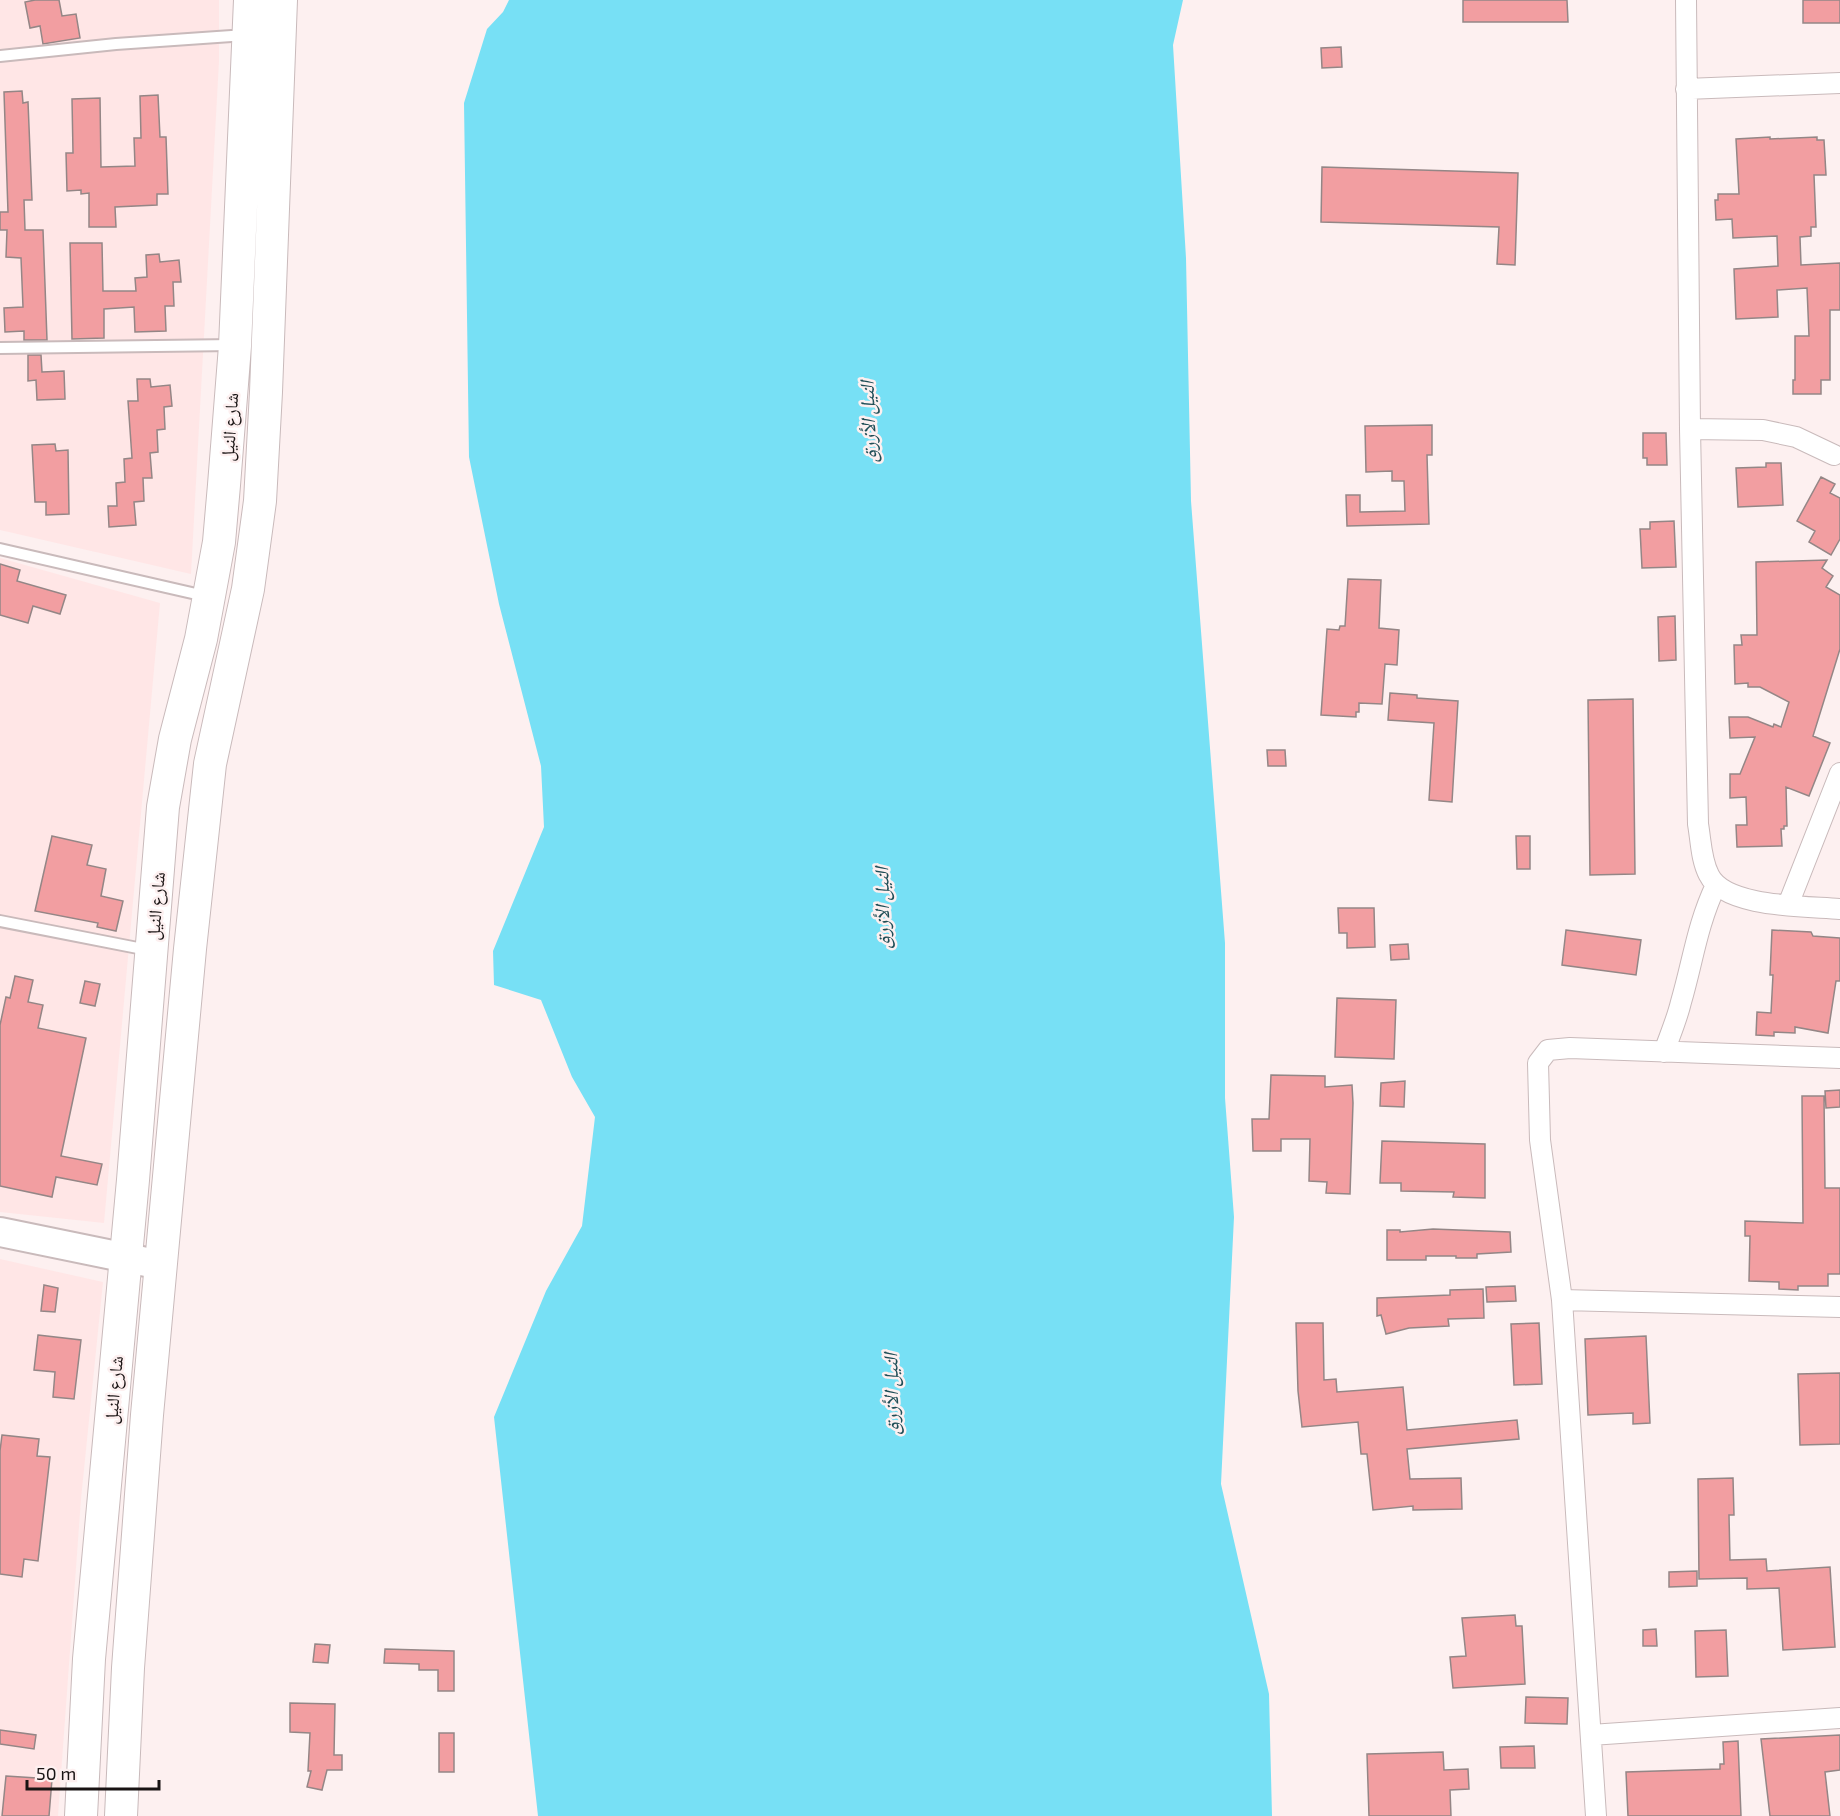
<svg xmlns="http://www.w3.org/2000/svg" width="1840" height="1816" font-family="'Exo 2','Noto Naskh Arabic',sans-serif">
<rect width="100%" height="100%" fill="#fdf0f0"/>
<!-- built -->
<path fill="#ffe6e6" d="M0,0h219v61l-28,513 -191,-44z
M0,558l160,45 -56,620 -104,-11z
M0,1259l103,23 -22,217 -23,317h-58z"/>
<!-- water -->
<path fill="#77e0f5" d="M509,0h674l-10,45 13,213 5,243 34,442v155l9,119 -13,267 48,210 3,122h-734l-44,-399 52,-126 36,-65 13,-109 -23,-40 -31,-77 -47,-15 -1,-34 51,-124 -3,-61 -42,-162 -30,-147 -5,-354 23,-74 16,-17z"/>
<!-- building -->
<path fill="#f29ea1" stroke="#948686" stroke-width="1.5" d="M35,0h24l3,16 14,-2 4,24 -37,6 -3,-18 -10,2 -5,-26z
M1463,0h104l1,22h-105z
M1803,0h37v23h-37z
M1341,47l1,20 -20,1 -1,-20z
M22,91l1,12 5,-1 4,98h-8l1,30h18l4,110h-23v-9l-19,1 -1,-24 19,-1 -2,-49 -15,-1 1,-27h-7v-18h8l-4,-120z
M158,95l2,42h6l2,57h-11v11l-42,2 1,20h-27v-34l-8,1v-4l-14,1 -1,-38h7l-1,-54 28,-1 1,69 34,-1 -1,-28h7l-1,-42z
M1770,137v2l47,-2v3h7l2,35h-12l2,52h-5v9l-11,1 1,28 39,-2v47h-10v70h-9v14h-28v-14h2v-44h14l-2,-48 -30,2 1,27 -42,2 -2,-50 44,-3 -1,-30 -44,2 -1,-19 -16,1 -1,-20h3v-6h21l-3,-55z
M1322,167l196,6 -3,92 -18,-1 2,-37 -178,-5z
M70,243h32l1,48h33l-1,-13 12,-1 -1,-22 13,-1 1,8 19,-2 2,22h-8l1,24h-9l1,25 -31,1 -1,-25 -30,2v29l-32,1z
M28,355h13l1,17 22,-1 1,28 -28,1 -1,-20 -8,1z
M137,379h13l1,8 19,-2 2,21 -8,1 1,22 -8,1 1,22 -8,1 2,25h-9l1,23 -10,1 2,23 -27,2 -1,-21h9l-1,-23 9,-1 -1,-23 8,-1 -4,-57h10z
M1432,425v30h-5l2,69 -82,2 -1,-31h14v17l45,-1 -1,-30h-12v-10l-26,1 -1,-46z
M1643,433h23l1,32h-20v-7h-4z
M55,444l1,7 12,-1 1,64 -23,1v-13h-11l-3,-57z
M1766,463h15l2,42 -45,2 -2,-39 30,-1z
M1821,477l14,7 -5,9 10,5v41l-9,16 -22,-13 6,-11 -18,-10z
M1674,521l2,46 -34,1 -2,-39h10v-7z
M1827,560l-5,8 11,8 -7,11 14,8v54l-27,87 17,7 -21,53 -23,-9 1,39h-3v3h-3l1,17 -45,1 -1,-22h11l-1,-28 -16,1v-24h10l15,-37 -25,1 -1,-21h19l25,10 1,-3 7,3 8,-25 -29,-15h-12v-4l-13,1 -1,-39h8l-1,-10h16l-1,-73z
M0,564l20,6 -3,11 49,14 -6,19 -27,-8 -5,17 -28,-8z
M1348,579l33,1 -2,48 20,2 -2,35 -12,-1 -3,40 -23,-1v9h-3v5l-35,-2 6,-86 12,1 1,-4h5z
M1675,616l1,44 -17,1 -1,-44z
M1390,693l27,2v3l41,3 -6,101 -23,-2 5,-77 -46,-3z
M1633,699l2,175 -45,1 -2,-175z
M1267,750h18l1,16h-18z
M52,836l40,9 -5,20 19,4 -5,27 22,5 -7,30 -19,-4 1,-4 -63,-12z
M1516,836h14v33h-13z
M1338,908h36l1,39 -28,1v-15h-8z
M1566,930l75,10 -5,35 -74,-10z
M1772,930l39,2 2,4 27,2v43h-4l-8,52 -33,-6v6l-21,-1v4l-18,-1 1,-23 14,1 2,-38h-3z
M1408,944l1,15 -18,1 -1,-15z
M15,976l18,4 -5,22 15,3 -5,23 48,10 -25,118 41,8 -5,21 -41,-8 -4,20 -52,-11v-161l6,-28 4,1z
M85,981l15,3 -5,22 -15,-3z
M1337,998l59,2 -2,59 -59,-2z
M1271,1075l54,1v11l27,-2 1,18 -3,91 -24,-1 1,-11 -18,-1 1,-42h-29v12h-28l-1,-32h17z
M1405,1081l-1,26 -24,-1 1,-23z
M1840,1090v17l-14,1 -1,-17z
M1802,1096h22l1,92h15v86h-12v12h-30v4l-19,-1v-7l-30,-1 1,-45h-5v-15l58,2z
M1382,1141l103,3v54l-32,-1 1,-5 -53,-1v-8h-21z
M1433,1229l77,3 1,20 -34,2v4h-21v-2h-30v4h-39v-30h13v2z
M44,1285l14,3 -3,24 -14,-1z
M1515,1286l1,15 -29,1 -1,-15z
M1483,1289l1,29 -36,1 1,7 -40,2 -23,6 -5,-19 -4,1v-18l73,-3v-5z
M1296,1323h27l1,57 12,-1 1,13 66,-5 4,43 110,-10 2,19 -112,10 3,30 51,-1 1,31 -49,1v-4l-40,4 -6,-56h-6l-3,-32 -56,5 -4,-36z
M1539,1323l3,61 -28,1 -3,-61z
M38,1335l43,5 -7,59 -21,-2 2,-25 -21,-2z
M1646,1336l4,87 -17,1v-11l-45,2 -3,-76z
M1840,1373v71l-40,1 -2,-71z
M2,1435l37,4 -2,17 13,1 -12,104 -14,-2 -2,18 -22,-3v-123z
M1733,1478l1,37h-5l1,45 36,-1 1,12 63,-4 5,80 -52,3 -4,-62 -32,1v-11l-48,1 -1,-100z
M1697,1571v15l-28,1v-15z
M1515,1615l1,11h6l3,58 -72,4 -3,-31 16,-1 -4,-38z
M1656,1629l1,17h-14v-16z
M1726,1630l2,46 -32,1 -1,-46z
M315,1644l15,1 -2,18 -15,-1z
M385,1649l69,2v40h-16v-21h-19v-6l-35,-1z
M1526,1697l42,1 -1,26 -42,-1z
M290,1703l45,1 -1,51h8v15h-15l-5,20 -15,-3 4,-16h-3l2,-38 -20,-1z
M0,1730l36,5 -2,14 -34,-5z
M439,1733h15v39h-15z
M1840,1735v35l-15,2 5,44h-60l-9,-77z
M1738,1741l3,75h-113l-2,-44 94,-3v-5h4l-1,-22z
M1534,1746l1,22h-34l-1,-21z
M1443,1752l1,18 24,-1 1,20 -19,1 1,26h-82l-2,-62z
M6,1776l46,3 -3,37h-47z"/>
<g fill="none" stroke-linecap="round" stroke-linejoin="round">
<defs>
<path id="lane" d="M0,56l116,-12 130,-9
M0,348l234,-3
M0,549l205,47
M0,921l148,29"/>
<path id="street" d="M1686,0l4,429 8,395c3,17 3,36 11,51 16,33 98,31 131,34
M1686,89l154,-6
M1690,429l73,1 33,7 38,18
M1788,905l52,-132
M1664,1052c6,-17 13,-33 17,-50 12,-41 16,-77 35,-117
M1562,1300l278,7
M1591,1735l249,-17
M1596,1816l-34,-516 -22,-160 -2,-77 10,-13 22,-2 270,10"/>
<path id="secondary" d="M0,1232l161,33"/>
<path id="primary" d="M81,1816l8,-157 44,-479 30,-373 12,-68 26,-100 18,-97 5,-57 11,-139 15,-346
M121,1816l7,-148 19,-253 43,-466 20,-185 38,-175 12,-88 6,-109 15,-392"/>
</defs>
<!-- lane casing -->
<use href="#lane" stroke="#c9babb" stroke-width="14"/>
<!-- street casing -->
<use href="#street" stroke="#c9babb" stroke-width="22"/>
<!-- secondary casing -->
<use href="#secondary" stroke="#c9babb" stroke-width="32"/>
<!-- primary casing -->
<use href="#primary" stroke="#c9babb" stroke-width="34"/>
<!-- lane -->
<use href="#lane" stroke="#fff" stroke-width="10"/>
<!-- street -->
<use href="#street" stroke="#fff" stroke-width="20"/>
<!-- secondary -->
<use href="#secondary" stroke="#fff" stroke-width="28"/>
<!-- primary -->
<use href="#primary" stroke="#fff" stroke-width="32"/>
</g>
<g text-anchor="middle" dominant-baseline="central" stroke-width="5" stroke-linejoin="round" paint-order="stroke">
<!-- street labels -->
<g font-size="18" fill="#181313" stroke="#fdf0f0">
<text transform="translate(229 427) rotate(-86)">شارع النيل</text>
<text transform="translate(155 906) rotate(-85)">شارع النيل</text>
<text transform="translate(113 1390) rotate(-85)">شارع النيل</text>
</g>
<!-- water labels -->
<g font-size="20" font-style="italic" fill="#1e4d56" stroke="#fdf0f0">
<text transform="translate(867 422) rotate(-92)">النيل الأزرق</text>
<text transform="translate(881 908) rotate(-91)">النيل الأزرق</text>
<text transform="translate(890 1394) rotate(-91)">النيل الأزرق</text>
</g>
</g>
<!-- scale -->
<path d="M27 1780v9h132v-9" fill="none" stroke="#181313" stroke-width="3"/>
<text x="36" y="1780" font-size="18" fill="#181313" stroke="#fdf0f0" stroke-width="4.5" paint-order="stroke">50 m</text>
</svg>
